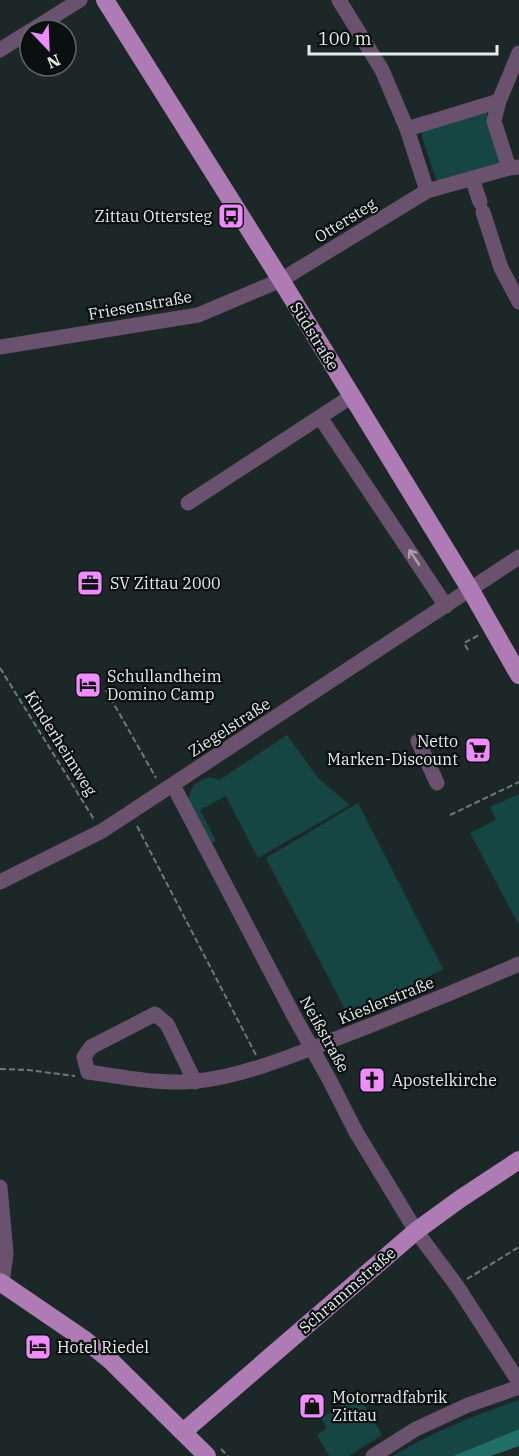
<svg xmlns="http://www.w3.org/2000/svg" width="519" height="1456" font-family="'IBM Plex Serif',serif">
<rect width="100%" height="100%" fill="#1c2827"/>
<!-- green -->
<path fill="#164643" d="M482,110l5,4 14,49 -62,19 -3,-3 -14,-42v-6z
M287,735l31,43 32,27 -92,53 -32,-62 -26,14 16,31 -6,3 -22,-40 2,-12 5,-8 14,-7 8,2 1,2z
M519,794v131l-49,-92 26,-13 -6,-13z
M358,803l85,166 -94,48 -83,-159z
M358,1395l24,40 -33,21h-20l-12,-21 10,-7 -6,-10z
M519,1400v29l-66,27h-60c40,-24 82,-41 126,-56z"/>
<!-- water -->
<path fill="#216d68" d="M519,1429v17l-28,10h-38z"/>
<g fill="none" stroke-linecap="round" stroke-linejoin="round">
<!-- path -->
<path stroke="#6f7978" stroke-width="2" stroke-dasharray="6 3" stroke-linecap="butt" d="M468,650l-4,-7 15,-8
M0,668l95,153
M106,690l50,88
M450,815l69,-33
M137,826l119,229
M0,1069l28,1 47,6
M467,1279l52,-32
M221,1449l7,7"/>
<!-- minor -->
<path stroke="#6a516d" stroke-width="15" d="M339,0l43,70 25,59
M32,30l48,-30
M0,50l30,-19
M499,101l20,-48
M472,178l8,24
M427,191l-20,-62 92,-28 -5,20 15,47
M483,212l18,56 18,34
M0,347l198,-32 83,-35 146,-89 82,-23 10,-1
M320,417l126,189
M188,503l164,-107
M418,741l19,42
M173,785l121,231 35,63 27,53 60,99 41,55 62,96
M0,882l102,-51 417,-274
M195,1082l-28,-58 -12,-10 -64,33 -7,10 4,15c36,5 73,13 109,9 46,-5 92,-24 136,-41 62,-24 124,-49 186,-76
M0,1187l6,66 -4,31 -2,2
M373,1456l43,-27 52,-24 51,-18"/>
<!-- major -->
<path stroke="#ae7bb5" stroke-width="18" d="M105,0l176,280 189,309 49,86
M0,1282l85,58 26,21 96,95
M183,1432l233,-201 44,-32 59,-39"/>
</g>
<!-- one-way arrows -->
<defs><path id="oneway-shaft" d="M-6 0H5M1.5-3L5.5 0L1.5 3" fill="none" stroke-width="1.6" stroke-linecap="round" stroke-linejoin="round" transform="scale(1.5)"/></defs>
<use stroke="#a79eac" href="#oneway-shaft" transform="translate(414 557) rotate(-124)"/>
<!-- icons -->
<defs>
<symbol id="bus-square" viewBox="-11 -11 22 22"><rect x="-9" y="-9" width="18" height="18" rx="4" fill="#ed8cfa" stroke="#0a100f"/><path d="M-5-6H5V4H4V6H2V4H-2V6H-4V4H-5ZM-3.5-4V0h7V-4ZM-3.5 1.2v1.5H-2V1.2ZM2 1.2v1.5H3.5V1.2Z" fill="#111"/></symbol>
<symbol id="office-square" viewBox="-11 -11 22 22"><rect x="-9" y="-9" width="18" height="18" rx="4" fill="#ed8cfa" stroke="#0a100f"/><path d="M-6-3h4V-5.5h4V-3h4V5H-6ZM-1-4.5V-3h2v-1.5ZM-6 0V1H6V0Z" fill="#111"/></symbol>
<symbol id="hotel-square" viewBox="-11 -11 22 22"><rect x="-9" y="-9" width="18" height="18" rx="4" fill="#ed8cfa" stroke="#0a100f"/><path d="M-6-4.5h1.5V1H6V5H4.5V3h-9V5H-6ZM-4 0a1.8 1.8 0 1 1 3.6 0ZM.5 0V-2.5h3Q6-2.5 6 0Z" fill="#111"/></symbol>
<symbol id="supermarket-square" viewBox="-11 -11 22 22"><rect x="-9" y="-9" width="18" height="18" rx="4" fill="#ed8cfa" stroke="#0a100f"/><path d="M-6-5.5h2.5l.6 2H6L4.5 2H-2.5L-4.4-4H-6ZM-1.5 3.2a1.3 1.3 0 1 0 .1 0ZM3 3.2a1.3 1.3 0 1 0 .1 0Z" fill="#111"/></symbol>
<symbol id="church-square" viewBox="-11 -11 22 22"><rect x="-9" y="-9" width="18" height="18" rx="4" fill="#ed8cfa" stroke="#0a100f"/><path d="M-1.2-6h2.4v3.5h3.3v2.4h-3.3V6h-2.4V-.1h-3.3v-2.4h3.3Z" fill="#111"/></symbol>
<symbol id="shop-square" viewBox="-11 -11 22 22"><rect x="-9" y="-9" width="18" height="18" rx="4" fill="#ed8cfa" stroke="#0a100f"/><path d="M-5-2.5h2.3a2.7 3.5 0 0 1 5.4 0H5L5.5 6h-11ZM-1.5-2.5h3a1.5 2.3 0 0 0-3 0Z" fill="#111"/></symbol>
</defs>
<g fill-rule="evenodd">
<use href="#bus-square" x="216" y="201" width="30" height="30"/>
<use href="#office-square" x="75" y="568" width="30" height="30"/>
<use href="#hotel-square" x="73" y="670" width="30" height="30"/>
<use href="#supermarket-square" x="463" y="735" width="30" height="30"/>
<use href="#church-square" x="357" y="1065" width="30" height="30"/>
<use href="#hotel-square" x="23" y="1332" width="30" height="30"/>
<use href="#shop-square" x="297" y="1391" width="30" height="30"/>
</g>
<g text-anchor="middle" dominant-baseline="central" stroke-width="4.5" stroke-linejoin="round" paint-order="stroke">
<!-- poi labels -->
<g font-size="16" fill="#e4ebeb" stroke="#0a100f" text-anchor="start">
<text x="212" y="216" text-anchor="end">Zittau Ottersteg</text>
<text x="110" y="583">SV Zittau 2000</text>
<text x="107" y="676">Schullandheim<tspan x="107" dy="18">Domino Camp</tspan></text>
<text x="458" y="741" text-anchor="end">Netto<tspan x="458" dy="18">Marken-Discount</tspan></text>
<text x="392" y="1080">Apostelkirche</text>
<text x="57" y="1347">Hotel Riedel</text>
<text x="332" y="1397">Motorradfabrik<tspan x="332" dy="18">Zittau</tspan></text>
</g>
<!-- street labels -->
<g font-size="16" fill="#e4ebeb" stroke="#0a100f">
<text transform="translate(345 220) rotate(-32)">Ottersteg</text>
<text transform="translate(140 305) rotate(-10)">Friesenstraße</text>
<text transform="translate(315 336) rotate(58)">Südstraße</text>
<text transform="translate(229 727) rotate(-33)">Ziegelstraße</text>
<text transform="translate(61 743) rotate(58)">Kinderheimweg</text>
<text transform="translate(386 1000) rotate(-22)">Kieslerstraße</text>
<text transform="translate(325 1034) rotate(61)">Neißstraße</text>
<text transform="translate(347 1290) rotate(-41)">Schrammstraße</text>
</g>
</g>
<!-- north arrow -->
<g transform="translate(48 48) rotate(157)"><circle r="28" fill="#0a100f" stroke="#616867" stroke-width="1.5"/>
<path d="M0-4.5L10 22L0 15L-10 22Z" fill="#ed8cfa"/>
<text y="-9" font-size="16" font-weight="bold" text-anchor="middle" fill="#e4ebeb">N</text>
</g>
<!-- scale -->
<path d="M309 45v9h188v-9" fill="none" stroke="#e4ebeb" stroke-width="3"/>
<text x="318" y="45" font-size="18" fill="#e4ebeb" stroke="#0a100f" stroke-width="4.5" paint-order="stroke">100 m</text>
</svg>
